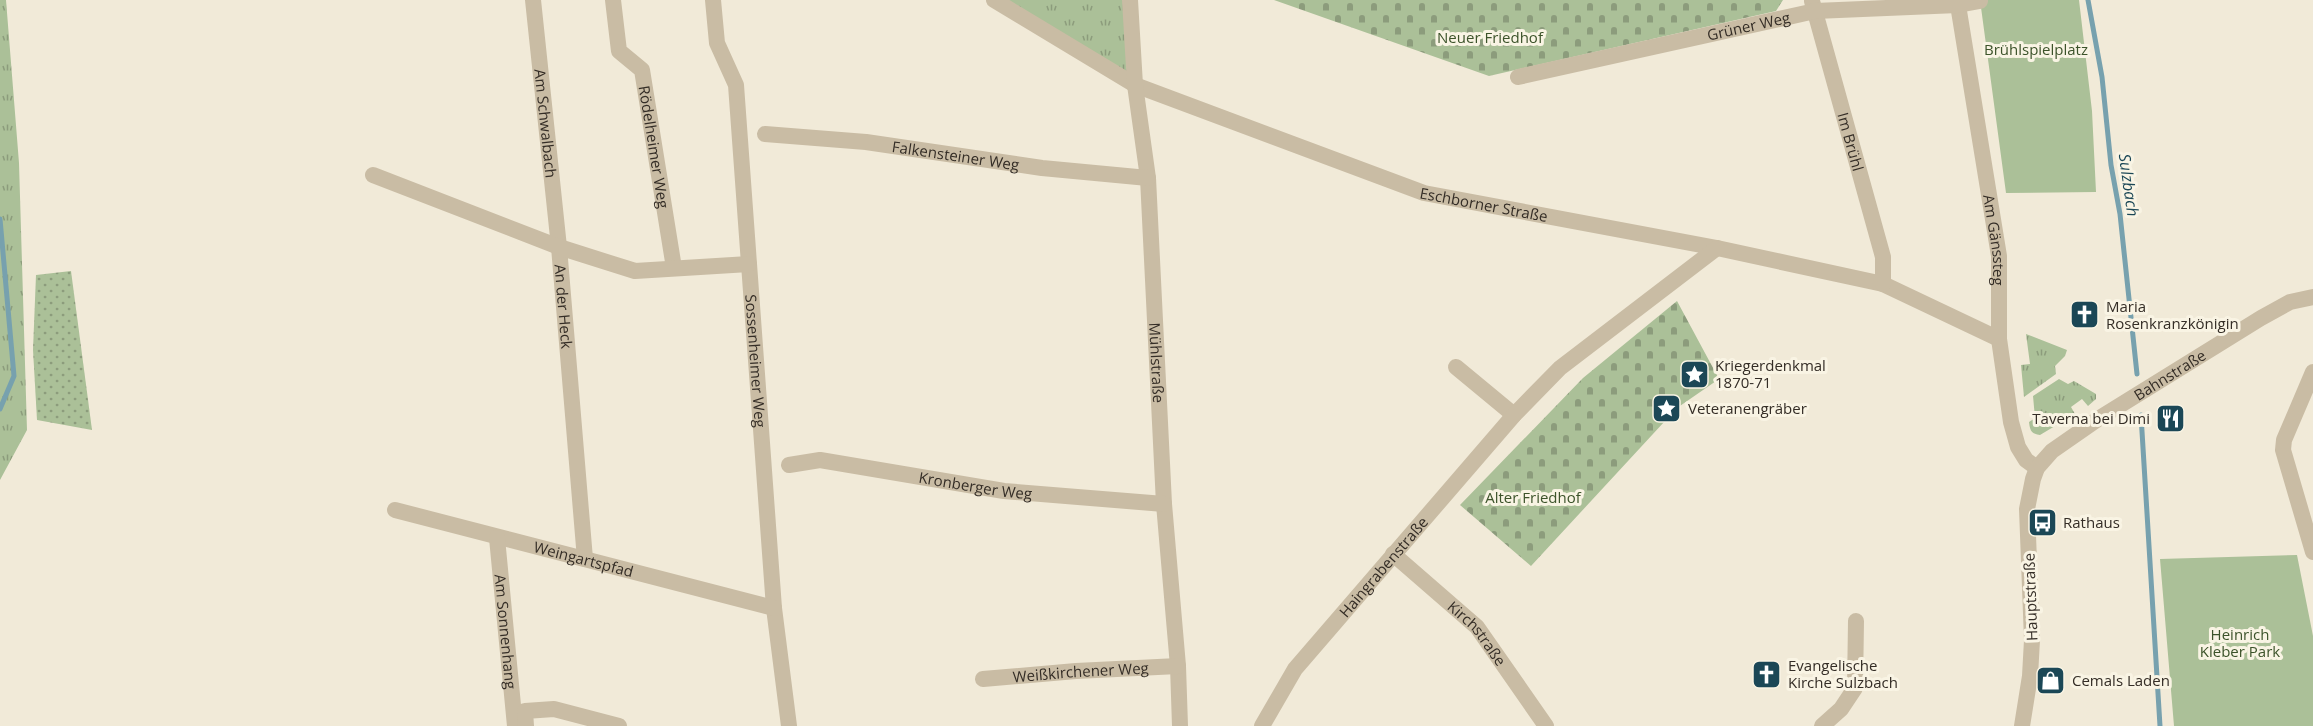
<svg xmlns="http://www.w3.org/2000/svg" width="2313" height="726" font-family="'Open Sans',sans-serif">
<defs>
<pattern id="grass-tufts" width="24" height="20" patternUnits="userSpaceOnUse" patternTransform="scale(1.5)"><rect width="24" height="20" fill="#abc098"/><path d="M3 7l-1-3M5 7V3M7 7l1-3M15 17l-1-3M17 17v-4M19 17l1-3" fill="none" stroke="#8c9c7c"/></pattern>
<pattern id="cemetery-stones" width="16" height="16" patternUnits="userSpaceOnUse" patternTransform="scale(1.5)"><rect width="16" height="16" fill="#abc098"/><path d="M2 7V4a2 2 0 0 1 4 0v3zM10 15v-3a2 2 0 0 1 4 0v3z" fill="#8c9c7c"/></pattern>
<pattern id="garden-dots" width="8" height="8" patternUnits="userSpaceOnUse" patternTransform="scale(1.5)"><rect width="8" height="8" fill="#abc098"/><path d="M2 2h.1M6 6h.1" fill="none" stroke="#8c9c7c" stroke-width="1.8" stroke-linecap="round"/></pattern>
</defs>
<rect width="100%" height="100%" fill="#f1ead8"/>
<!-- grass -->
<path fill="url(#grass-tufts)" d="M0,0h6l13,163 8,267 -27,50z
M994,0h136l5,85z
M2026,334l41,16 -2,6 -10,10 1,8 -32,23 -3,-32 9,-1z
M2059,379l9,5 6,-3 22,13v5l-8,7 -6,-7 -11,8 4,7 -35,21c-9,-1 -10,-5 -11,-13l6,-4 -2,-22z"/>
<!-- cemetery -->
<path fill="url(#cemetery-stones)" d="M1274,0h509l-7,11 -287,65z
M1677,301l42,78 -42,29 -146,158 -71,-61 123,-127z"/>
<!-- park -->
<path fill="#abc098" d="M1980,0h99l13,111 4,81 -90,1z
M2297,555l16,81v90h-139l-14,-167z"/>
<!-- garden -->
<path fill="url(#garden-dots)" d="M71,271l21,159 -55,-10 -4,-70 3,-75z"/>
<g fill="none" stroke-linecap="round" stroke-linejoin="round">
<!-- stream -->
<path stroke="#77a1ae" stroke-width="5" d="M2088,0l14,77 9,88 9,49 17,160
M0,219l14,157 -14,33
M2141,415l19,311"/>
<!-- minor -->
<g stroke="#c9bca4" stroke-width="16">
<path id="s1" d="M533,0l26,247 26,312"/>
<path id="s2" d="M613,0l6,51 23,19 32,198"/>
<path id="s3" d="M713,0l4,43 19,42 38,523 15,118"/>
<path id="s4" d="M994,0l141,85 289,108 293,55 166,36 116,55"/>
<path id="s5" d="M1130,0l5,85 13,93 16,326 14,162 2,60"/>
<path id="s6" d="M1812,1l71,256v27"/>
<path id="s7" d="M1958,5l41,251v83l12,83 7,25 8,13 11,8"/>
<path id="s8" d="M1518,77l297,-66 143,-6 22,-4"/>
<path id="s9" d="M765,134l101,8 176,26 106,10"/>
<path d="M373,175l186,72 76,24 114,-7"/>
<path d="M1456,367l58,48"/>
<path d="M2313,372l-29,68 -1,10 30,102"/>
<path id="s10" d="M789,465l31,-5 184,31 160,13"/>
<path id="s11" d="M395,510l379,98"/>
<path id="s12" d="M497,538l18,188"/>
<path id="s13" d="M1393,554l84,73 69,99"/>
<path id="s14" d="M983,679l93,-8 102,-5"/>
<path d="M526,726l-1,-15 29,-2 65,17"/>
<path id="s15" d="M1262,726l33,-57 219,-254 46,-47 157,-120"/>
<path d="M1822,726l19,-17 14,-21 1,-67"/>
</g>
<!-- tertiary -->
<path stroke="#c9bca4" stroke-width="16" id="s16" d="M2022,726l8,-50 2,-36 -5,-131 6,-30 4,-11 15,-17 46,-32 163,-101 29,-16 23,-5"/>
</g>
<!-- icons -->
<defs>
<symbol id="church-square" viewBox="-11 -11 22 22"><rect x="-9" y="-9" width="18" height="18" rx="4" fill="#1b4756" stroke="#f9f4e4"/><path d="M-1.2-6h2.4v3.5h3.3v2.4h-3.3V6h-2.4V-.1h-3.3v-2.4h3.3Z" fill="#fff"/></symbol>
<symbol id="sight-square" viewBox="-11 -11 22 22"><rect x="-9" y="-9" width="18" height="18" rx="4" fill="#1b4756" stroke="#f9f4e4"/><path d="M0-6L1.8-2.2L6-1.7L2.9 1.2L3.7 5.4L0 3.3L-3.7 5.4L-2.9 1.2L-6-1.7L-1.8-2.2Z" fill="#fff"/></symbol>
<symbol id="restaurant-square" viewBox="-11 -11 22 22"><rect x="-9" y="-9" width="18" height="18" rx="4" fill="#1b4756" stroke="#f9f4e4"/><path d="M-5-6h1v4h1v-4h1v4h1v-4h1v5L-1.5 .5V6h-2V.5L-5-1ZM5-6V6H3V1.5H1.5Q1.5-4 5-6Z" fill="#fff"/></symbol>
<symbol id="bus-square" viewBox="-11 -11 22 22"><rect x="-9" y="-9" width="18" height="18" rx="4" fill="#1b4756" stroke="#f9f4e4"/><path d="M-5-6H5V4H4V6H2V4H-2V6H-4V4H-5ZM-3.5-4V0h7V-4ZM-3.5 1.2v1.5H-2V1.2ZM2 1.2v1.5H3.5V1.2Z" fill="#fff"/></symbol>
<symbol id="shop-square" viewBox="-11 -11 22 22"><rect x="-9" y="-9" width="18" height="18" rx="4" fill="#1b4756" stroke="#f9f4e4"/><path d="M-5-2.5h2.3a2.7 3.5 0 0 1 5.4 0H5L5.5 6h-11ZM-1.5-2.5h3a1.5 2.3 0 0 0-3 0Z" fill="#fff"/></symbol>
</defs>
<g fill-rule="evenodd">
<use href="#church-square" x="2068" y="298" width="33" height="33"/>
<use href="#sight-square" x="1678" y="358" width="33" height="33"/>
<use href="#sight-square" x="1650" y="392" width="33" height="33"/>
<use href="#restaurant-square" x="2154" y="402" width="33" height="33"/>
<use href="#bus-square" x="2026" y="506" width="33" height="33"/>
<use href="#church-square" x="1750" y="658" width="33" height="33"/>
<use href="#shop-square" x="2034" y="664" width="33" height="33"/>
</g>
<g text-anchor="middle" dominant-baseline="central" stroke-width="6" stroke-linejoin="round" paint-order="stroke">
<!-- street labels -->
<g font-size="15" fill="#342d26" stroke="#f9f4e4">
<text stroke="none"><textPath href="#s8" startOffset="236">Grüner Weg</textPath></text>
<text stroke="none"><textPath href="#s1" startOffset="124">Am Schwalbach</textPath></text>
<text stroke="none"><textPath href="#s6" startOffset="146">Im Brühl</textPath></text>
<text stroke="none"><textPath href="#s2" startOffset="159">Rödelheimer Weg</textPath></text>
<text stroke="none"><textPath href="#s9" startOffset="192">Falkensteiner Weg</textPath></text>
<text stroke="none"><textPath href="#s4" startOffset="534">Eschborner Straße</textPath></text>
<text stroke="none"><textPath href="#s7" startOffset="238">Am Gänssteg</textPath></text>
<text stroke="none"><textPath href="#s1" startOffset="308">An der Heck</textPath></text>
<text stroke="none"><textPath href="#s3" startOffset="366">Sossenheimer Weg</textPath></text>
<text stroke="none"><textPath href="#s5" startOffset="364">Mühlstraße</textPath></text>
<text stroke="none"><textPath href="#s16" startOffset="423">Bahnstraße</textPath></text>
<text stroke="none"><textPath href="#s10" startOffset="189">Kronberger Weg</textPath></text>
<text stroke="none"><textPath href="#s11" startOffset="195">Weingartspfad</textPath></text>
<text stroke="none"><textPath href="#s15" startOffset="201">Haingrabenstraße</textPath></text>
<text transform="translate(2030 597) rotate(-92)">Hauptstraße</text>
<text stroke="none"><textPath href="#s12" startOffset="94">Am Sonnenhang</textPath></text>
<text stroke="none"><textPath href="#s13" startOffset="116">Kirchstraße</textPath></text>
<text stroke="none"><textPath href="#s14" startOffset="98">Weißkirchener Weg</textPath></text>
</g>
<!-- park labels -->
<g font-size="15" fill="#3c532a" stroke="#f9f4e4">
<text x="1490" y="37">Neuer Friedhof</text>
<text x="2036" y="49">Brühlspielplatz</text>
<text x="1533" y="497">Alter Friedhof</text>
<text x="2240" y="634">Heinrich<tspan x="2240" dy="17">Kleber Park</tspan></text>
</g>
<!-- poi labels -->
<g font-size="15" fill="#342d26" stroke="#f9f4e4" text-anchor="start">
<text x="2106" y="306">Maria<tspan x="2106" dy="17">Rosenkranzkönigin</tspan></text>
<text x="1715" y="365">Kriegerdenkmal<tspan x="1715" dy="17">1870-71</tspan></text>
<text x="1688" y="408">Veteranengräber</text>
<text x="2150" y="418" text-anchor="end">Taverna bei Dimi</text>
<text x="2063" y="522">Rathaus</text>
<text x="1788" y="665">Evangelische<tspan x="1788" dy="17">Kirche Sulzbach</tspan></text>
<text x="2072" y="680">Cemals Laden</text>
</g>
<!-- water labels -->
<g font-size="16" font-style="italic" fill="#1b4756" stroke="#f9f4e4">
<text transform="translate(2129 185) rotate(82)">Sulzbach</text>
</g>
</g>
</svg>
